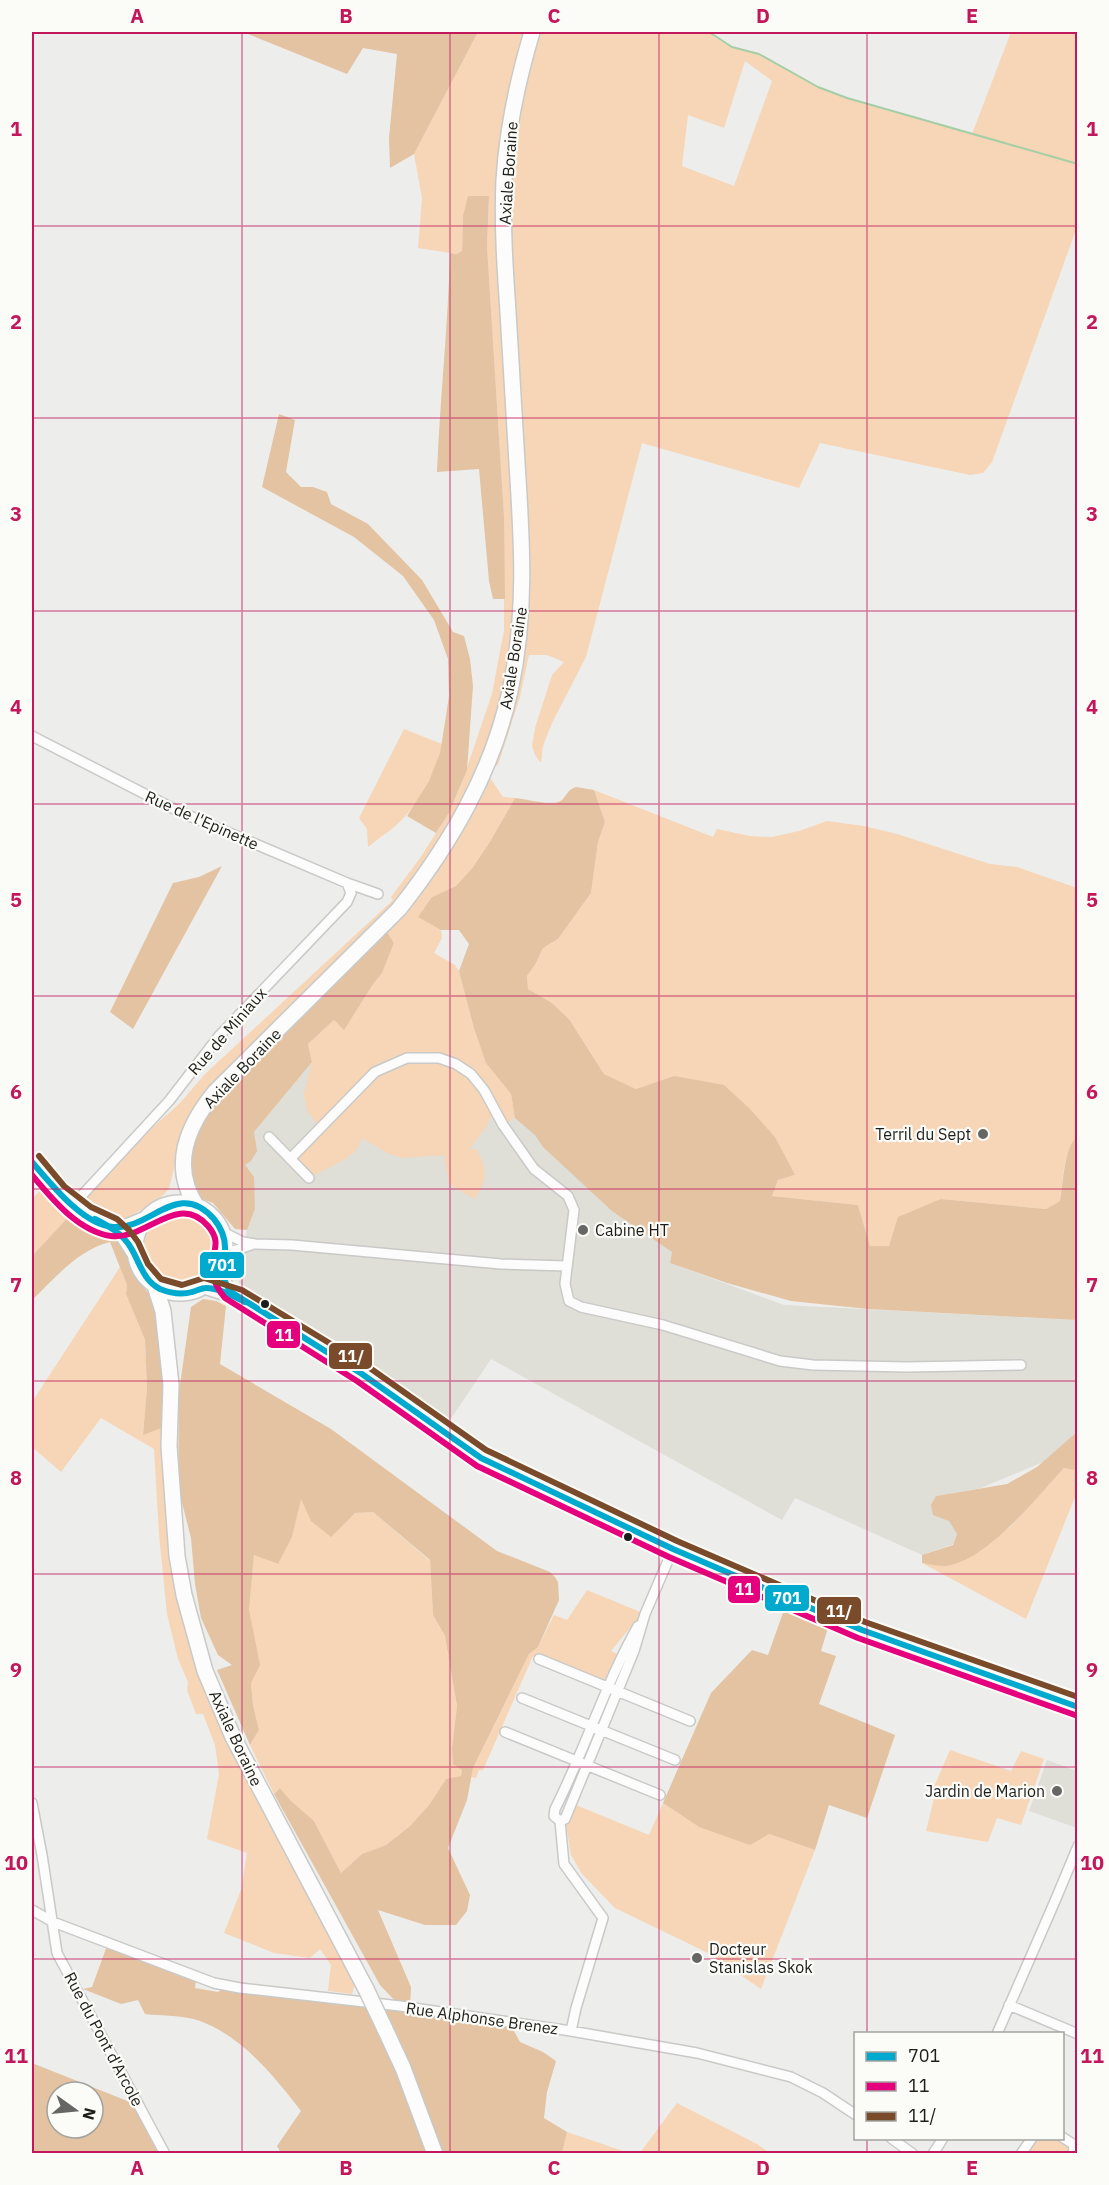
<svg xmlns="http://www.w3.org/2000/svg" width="1109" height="2185" font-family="'IBM Plex Sans',sans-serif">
<rect width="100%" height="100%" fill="#ededeb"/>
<!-- built -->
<path fill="#dfded7" d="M400,943l59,28 43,123 170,158 -2,11 114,42 293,15v114l-34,28 -62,26 -45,8 21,38 -4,10 -31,11 -127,-57 -13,22 -291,-161 -43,64 -152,-106 -58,-30 9,-57 8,-21 -11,-44 10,-33 58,-70z
M1047,1760l30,11v57l-48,-17z"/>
<!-- green -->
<path fill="#f6d6b7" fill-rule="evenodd" d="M478,32h234l2,5 18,10 27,7 67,37 42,14 104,29 39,-102h66v195l-85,235 -9,11 -13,2 -150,-32 -21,45 -157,-45 -56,214 -34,66 -9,23 -2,17 -6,-8 -3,-9 3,-18 17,-53 12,-13 -17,-7h-18l-9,42 -22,68 -13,5 18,27 12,1 -24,42 -18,27 -17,19 -24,11 -13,20 22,13 1,8 -8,15 21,12 4,6 15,57 12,35 25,31 4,24 -12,7 -9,-15 -8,17 -16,21 8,3c9,21 10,29 -4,48l-25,-15 -5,-29 -41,3 -14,-4 -27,-16 -6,13 -11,8 -36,19 -19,-19 30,-31 -13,-17 -3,-17 8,-32 -4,-18 26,-24 10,10 29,-46 9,-11 12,-30 -7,-11 18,-20 -201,182 -19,29 -16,66 -12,12 -30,17 -17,5 -25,-14v-12l68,-70 26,-23 26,-30 188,-174 -2,-3 29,-39 29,-45 12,-28 31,-91 12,-64v-114l-17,-270 2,-49 -26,19 -1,35 -5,3 -39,-6 4,-50 -8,-44zM745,61l27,20 -38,105 -52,-20 6,-51 36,13z
M404,729l38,15c-4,24 -19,51 -35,70 -10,13 -27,23 -39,33l-1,-18 -8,-11z
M594,790l119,47 4,-8 33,7 22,1 27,-6 28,-10 37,5 33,8 93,30 27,3 60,21v249c-13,10 -15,48 -17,64l-14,8 -105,-10 -52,47h-19l-12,-41 -86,-9 6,-16 17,-5 -121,-99 -38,13 -32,-15 -35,-55 -17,-16 -24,-14 -1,-13 8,-11 8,-17 15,-9 33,-46 7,-51 7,-20z
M46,1184l26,29 -40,43v-57z
M144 1248a36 36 0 1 1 72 0a36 36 0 1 1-72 0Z
M120,1267l7,18 -1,9 19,46 2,47 -4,47 21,-7c0,89 8,181 41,264 20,54 50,105 78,155 24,45 48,91 72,137l-3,11 -24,-3 3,-26 -11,-16 -10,9 -36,-5 -50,-20 17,-43 6,-37 -40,-14 12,-65 -4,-29 -12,-31h-7l-9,-24 1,-8 -10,-23 -11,-45 -8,-80 -5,-85 -53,-31 -40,54 -29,-25v-45z
M1077,1467v25l-51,127 -104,-56 24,3 64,-39 54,-59 10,2z
M300,1498l55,15 18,-1 57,49 3,54 12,21 12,70 -5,42 10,23 -1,6 -15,2 -17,26 -19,21 -24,19 -24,9 -21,19 -27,-52 -24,-21 -10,-12 -6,6 -24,-49 9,-15 -6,-25 -2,-23 -10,-38 8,-34 5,-56 23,10 15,-27z
M587,1590l58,24 -6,10 -5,-1 -23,28 11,5 -13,31 -76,-31 -50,114h-4l-3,8 -5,-1 2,-9 56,-114 9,-7 16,-32 13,5z
M950,1750l61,21 10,-20 23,8 -23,66 -24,-7 -9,24 -62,-11 10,-41 -3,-1z
M571,1803l78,32 14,-32 36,24 70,7 46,16 -54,139 -53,-36 -93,-45 -33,-34 -11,-19 -6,-36z
M677,2103l80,41 13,9h-130z
M567,2132l62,21h-67z
M1062,2138l11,6 -1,9 -51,1 11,-15z"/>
<!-- forest -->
<path fill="#e3c3a2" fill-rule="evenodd" d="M243,32h235l-64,122 -24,14 -1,-30 8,-84 -34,-6 -16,26z
M468,196h21l-2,50 17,270 1,83h-12l-4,-18 -10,-112 -42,3c3,-73 11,-146 13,-219l7,1 5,-3 1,-35z
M279,414l16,6 -9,52 15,15h12l14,5 4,12 37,20 54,56 31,52 11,4 6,23 3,27 -6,84 -18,43 -13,20 -29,-17 22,-35 11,-28 5,-31 4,-26 -1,-37 -14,-39 -31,-44 -49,-39 -92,-50z
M576,787l18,3 11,32 -7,20 -7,51 -33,46 -15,9 -8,17 -8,11 1,13 24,14 17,16 35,55 32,15 38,-13 50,9 25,23 26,29 20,38 -17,5 -6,16 86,9 12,41h19l9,-29 43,-18 105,10 14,-8c3,-16 4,-55 17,-64v183l-209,-11 -77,-8 -64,-18 -57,-20 2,-11 -60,-41 -69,-64 -8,-12 -20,-17 -4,-24 -25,-31 -12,-35 -15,-57 10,-27 -10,-14h-18l-23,-13 14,-20 24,-11 17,-19 18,-27 24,-42c11,1 40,9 47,2 6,-6 5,-10 14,-13z
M222,866l-89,163 -23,-17 63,-129 26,-6z
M387,932l7,11 -12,30 -9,11 -29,46 -10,-10 -26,24 4,18 -58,70 3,19 -6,10 -6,4 9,12 1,32 -8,21 -12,-1 -22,-26 -17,-6c-12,-38 -1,-64 19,-97z
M72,1213l35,16 21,21 13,34 10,13 7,18 6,42v70l-21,8 4,-48 -2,-47 -19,-46 1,-9 -17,-43c-32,8 -55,36 -78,58v-44z
M203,1299l13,2 10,5 -6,58 111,65 166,122 53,21 5,5 3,5 1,18 -21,47 -9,7 -56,114 -6,32 -19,48 22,47 -3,16 -11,14h-31l-47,-15 33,77 -1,21 99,14 11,20 23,10 13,9 -9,31 -3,26 23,14 -5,21h-281l-4,-7 24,-35c-27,-35 -58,-74 -101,-90 -16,-6 -38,-5 -55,-7l-7,-14 -17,4 -38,-15 9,-2 16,-44 88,35 -1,10 23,4 9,-6 172,19 -19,-20 -106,-191 6,-6 10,12 24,21 27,52 21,-19 24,-9 24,-19 19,-21 17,-26 15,-3 1,-6 -9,-6 -1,-16 5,-42 -12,-70 -12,-21 -3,-55 -57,-48 -18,1 -24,24 -20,-16 -10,-22 -9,38 -14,27 -24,-9 -5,55 11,55 -9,18 2,22 6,25 -9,15 -33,-75 15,-5 -14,-10 -17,-37 -6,-34 -4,-46 -13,-51 1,-95 12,-85z
M1077,1432v35l-3,3 -10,-2c-27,29 -78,94 -119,98 -7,0 -16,-2 -23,-3v-8l31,-10 4,-11 -8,-13 -16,-6 -2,-10 5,-9 71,-12 30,-17z
M785,1607l44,17 -8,27 15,5 -17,48 76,31 -28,83 -38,-13 -14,45 -46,-16 -19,11 -51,-18 -36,-24 48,-110 41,-43 16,5z
M32,2063l103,41 25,49 -128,1zM57,2092h36v36h-36z"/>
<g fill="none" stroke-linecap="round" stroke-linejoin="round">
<!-- stream -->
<path stroke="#a6cea4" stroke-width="2" d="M709,32l23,15 27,7 59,33 29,11 231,66"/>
<defs>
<path id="minor" d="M32,736l146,75 169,72 31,11
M269,1137l40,41
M290,1159l85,-87 32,-14h32l17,6 15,10 13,16 19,35 31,44 34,27 6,14 -9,74 4,17 12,6 82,18 117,36 33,4 94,2 114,-2
M73,1205l96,-104 50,-65 128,-134 4,-9 -4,-10
M221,1231l22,11 12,2 37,1 209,19 65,2
M224,1258l9,-7 18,-6
M539,1659l151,62
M522,1698l153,62
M505,1732l155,63
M32,1803l10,52 15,98 108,201
M560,1821l5,-2 69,-168 11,-37 28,-65
M560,1821l-6,-5 1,-7c30,-59 50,-125 83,-183
M560,1821l4,43 39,54 -27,90 -5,23
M32,1910l21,12 161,61 26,5 160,18 171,25 126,22 94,24 32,16 33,22
M1009,2005l69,29
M997,2034l58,-133 23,-55
M1062,2137l11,7 1,6 -2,4
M891,2138l22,16
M933,2154l10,-16
M1021,2154l11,-16"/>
<path id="tertiary" d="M32,1162l26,30 28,23 26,12 10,9 14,22
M112,1227l13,-1 24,-10
M221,1267l5,18 12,13 124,76 119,84 192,91 189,81 216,77
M203,1287l31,10"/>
<path id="primary" d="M135 1248a45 45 0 1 1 90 0a45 45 0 1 1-90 0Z
M197,1207c-27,-41 -10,-81 18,-115l184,-183c52,-66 93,-136 111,-218 17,-78 12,-150 7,-228 -3,-50 -6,-101 -9,-151 -3,-44 -6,-88 -4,-132 3,-50 14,-101 28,-148
M155,1286l8,25 8,74 -2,61 8,110 7,39 21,76 28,66 133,252
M384,2027l19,41 32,86"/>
</defs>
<!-- minor casing -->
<use href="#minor" stroke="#c9c9c7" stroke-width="12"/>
<!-- tertiary casing -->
<use href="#tertiary" stroke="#c9c9c7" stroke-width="15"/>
<!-- primary casing -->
<use href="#primary" stroke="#c9c9c7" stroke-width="18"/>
<!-- minor -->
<use href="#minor" stroke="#fcfcfc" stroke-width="9"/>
<!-- tertiary -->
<use href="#tertiary" stroke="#fcfcfc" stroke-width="12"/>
<!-- primary -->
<use href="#primary" stroke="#fcfcfc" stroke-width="15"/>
<defs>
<path id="primary-bridge" d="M366,1989l18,38"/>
</defs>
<!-- primary-bridge casing -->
<use href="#primary-bridge" stroke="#c9c9c7" stroke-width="18" stroke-linecap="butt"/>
<!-- primary-bridge -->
<use href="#primary-bridge" stroke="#fcfcfc" stroke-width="15"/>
<defs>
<path id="bus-1" d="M32,1162c19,22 51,63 81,65 38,3 65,-49 101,-8 9,11 13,25 10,39 -1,5 -3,8 -3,13 2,8 6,15 10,21l131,82 119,84 192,91 189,81 216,77
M95,1219c14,7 28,15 36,29 9,15 12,32 29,41 10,4 22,6 32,3 5,-1 9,-4 14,-4 13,0 27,8 39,14"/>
<path id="bus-2" d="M32,1175c20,24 46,56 79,61 34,5 67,-45 97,-10 15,17 3,27 4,43 1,11 6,21 13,29l132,83 120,85 192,91 189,81 217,77"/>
<path id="bus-3" d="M39,1156l25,30 27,21 26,12 12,11 9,12 10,22 13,15 21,6 22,-7 38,12 125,76 119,84 191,91 188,81 213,75"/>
</defs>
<!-- bus-1 casing -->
<use href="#bus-1" stroke="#fbfbf7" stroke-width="10"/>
<!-- bus-2 casing -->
<use href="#bus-2" stroke="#fbfbf7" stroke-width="10"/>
<!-- bus-3 casing -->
<use href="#bus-3" stroke="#fbfbf7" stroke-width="10"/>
<!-- bus-1 -->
<use href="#bus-1" stroke="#00a9ce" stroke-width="6"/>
<!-- bus-2 -->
<use href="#bus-2" stroke="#e5007d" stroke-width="6"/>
<!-- bus-3 -->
<use href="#bus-3" stroke="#7a4b2a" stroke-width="6"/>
</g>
<!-- grid -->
<path fill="none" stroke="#c2185b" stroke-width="1.5" stroke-opacity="0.55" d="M242,32v2122M450,32v2122M659,32v2122M867,32v2002M32,226h1046M32,418h1046M32,611h1046M32,804h1046M32,996h1046M32,1189h1046M32,1381h1046M32,1574h1046M32,1767h1046M32,1959h1046M867,2138v16"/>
<!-- markers -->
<g fill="#666664" stroke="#fbfbf7" stroke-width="2">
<circle cx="983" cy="1134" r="6"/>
<circle cx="583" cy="1230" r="6"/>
<circle cx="1057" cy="1791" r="6"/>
<circle cx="697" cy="1958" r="6"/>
</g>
<g fill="#1d1d1b" stroke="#fbfbf7" stroke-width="2">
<circle cx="265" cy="1304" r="5"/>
<circle cx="628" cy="1537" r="5"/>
</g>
<g text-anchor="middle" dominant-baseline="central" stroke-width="4.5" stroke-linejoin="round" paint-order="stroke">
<!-- street labels -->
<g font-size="16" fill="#1d1d1b" stroke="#fbfbf7">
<text transform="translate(508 173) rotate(-86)">Axiale Boraine</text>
<text transform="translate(513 658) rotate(-81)">Axiale Boraine</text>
<text transform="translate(202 820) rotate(24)">Rue de l'Epinette</text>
<text transform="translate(227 1031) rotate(-49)">Rue de Miniaux</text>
<text transform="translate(242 1068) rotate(-46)">Axiale Boraine</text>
<text transform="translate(236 1738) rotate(65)">Axiale Boraine</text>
<text transform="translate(482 2018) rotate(8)">Rue Alphonse Brenez</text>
<text transform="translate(104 2039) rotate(62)">Rue du Pont d'Arcole</text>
</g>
<!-- poi labels -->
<g font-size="16" fill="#1d1d1b" stroke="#fbfbf7" text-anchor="end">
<text x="971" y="1134">Terril du Sept</text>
<text x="595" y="1230" text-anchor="start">Cabine HT</text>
<text x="1045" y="1791">Jardin de Marion</text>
<text x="709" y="1949" text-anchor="start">Docteur<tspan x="709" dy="18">Stanislas Skok</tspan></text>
</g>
</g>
<g stroke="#fbfbf7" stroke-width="2">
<rect x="199" y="1251" width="46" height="28" rx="6" fill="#00a9ce"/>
<rect x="266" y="1320" width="35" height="29" rx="6" fill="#e5007d"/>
<rect x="328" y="1342" width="45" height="28" rx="6" fill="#7a4b2a"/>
<rect x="727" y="1575" width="34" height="29" rx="6" fill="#e5007d"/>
<rect x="764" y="1584" width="46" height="28" rx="6" fill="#00a9ce"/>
<rect x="816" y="1596" width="46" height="29" rx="6" fill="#7a4b2a"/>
</g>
<g font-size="16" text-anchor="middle" font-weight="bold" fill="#fff">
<text x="222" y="1271">701</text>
<text x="284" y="1341">11</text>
<text x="351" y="1362">11/</text>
<text x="744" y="1595">11</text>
<text x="787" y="1604">701</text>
<text x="839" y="1617">11/</text>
</g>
<!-- border -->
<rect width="1109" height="2185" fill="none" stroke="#fbfbf7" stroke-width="66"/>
<!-- legend -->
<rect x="854" y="2032" width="210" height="108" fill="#fbfbf7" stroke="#a2a29f" stroke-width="1.5"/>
<rect x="866" y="2052" width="30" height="9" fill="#00a9ce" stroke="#a2a29f" stroke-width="1.5"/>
<text x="908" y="2062" font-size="18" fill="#1d1d1b">701</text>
<rect x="866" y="2082" width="30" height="9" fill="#e5007d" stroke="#a2a29f" stroke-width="1.5"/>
<text x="908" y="2092" font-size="18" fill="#1d1d1b">11</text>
<rect x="866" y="2112" width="30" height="9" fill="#7a4b2a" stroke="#a2a29f" stroke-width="1.5"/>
<text x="908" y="2122" font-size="18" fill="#1d1d1b">11/</text>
<!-- north arrow -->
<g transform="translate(75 2110) rotate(105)"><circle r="28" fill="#fbfbf7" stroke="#a2a29f" stroke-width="1.5"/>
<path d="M0-4.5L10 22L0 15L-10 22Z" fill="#666664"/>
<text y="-9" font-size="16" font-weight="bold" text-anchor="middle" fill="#1d1d1b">N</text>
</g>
<rect x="33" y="33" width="1043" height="2119" fill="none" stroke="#c2185b" stroke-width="2"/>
<g font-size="20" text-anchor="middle" font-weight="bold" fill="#c2185b">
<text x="137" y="23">A</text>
<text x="346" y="23">B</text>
<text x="554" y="23">C</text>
<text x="763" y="23">D</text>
<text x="972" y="23">E</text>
<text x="16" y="136">1</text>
<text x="1092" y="136">1</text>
<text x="16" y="329">2</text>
<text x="1092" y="329">2</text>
<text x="16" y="521">3</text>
<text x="1092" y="521">3</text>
<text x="16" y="714">4</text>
<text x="1092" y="714">4</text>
<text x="16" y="907">5</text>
<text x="1092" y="907">5</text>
<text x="16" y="1099">6</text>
<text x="1092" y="1099">6</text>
<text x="16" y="1292">7</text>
<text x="1092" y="1292">7</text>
<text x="16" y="1485">8</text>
<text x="1092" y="1485">8</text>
<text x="16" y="1677">9</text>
<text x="1092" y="1677">9</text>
<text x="16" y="1870">10</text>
<text x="1092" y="1870">10</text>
<text x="16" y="2063">11</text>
<text x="1092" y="2063">11</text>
<text x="137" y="2175">A</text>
<text x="346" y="2175">B</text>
<text x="554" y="2175">C</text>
<text x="763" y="2175">D</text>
<text x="972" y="2175">E</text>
</g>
</svg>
